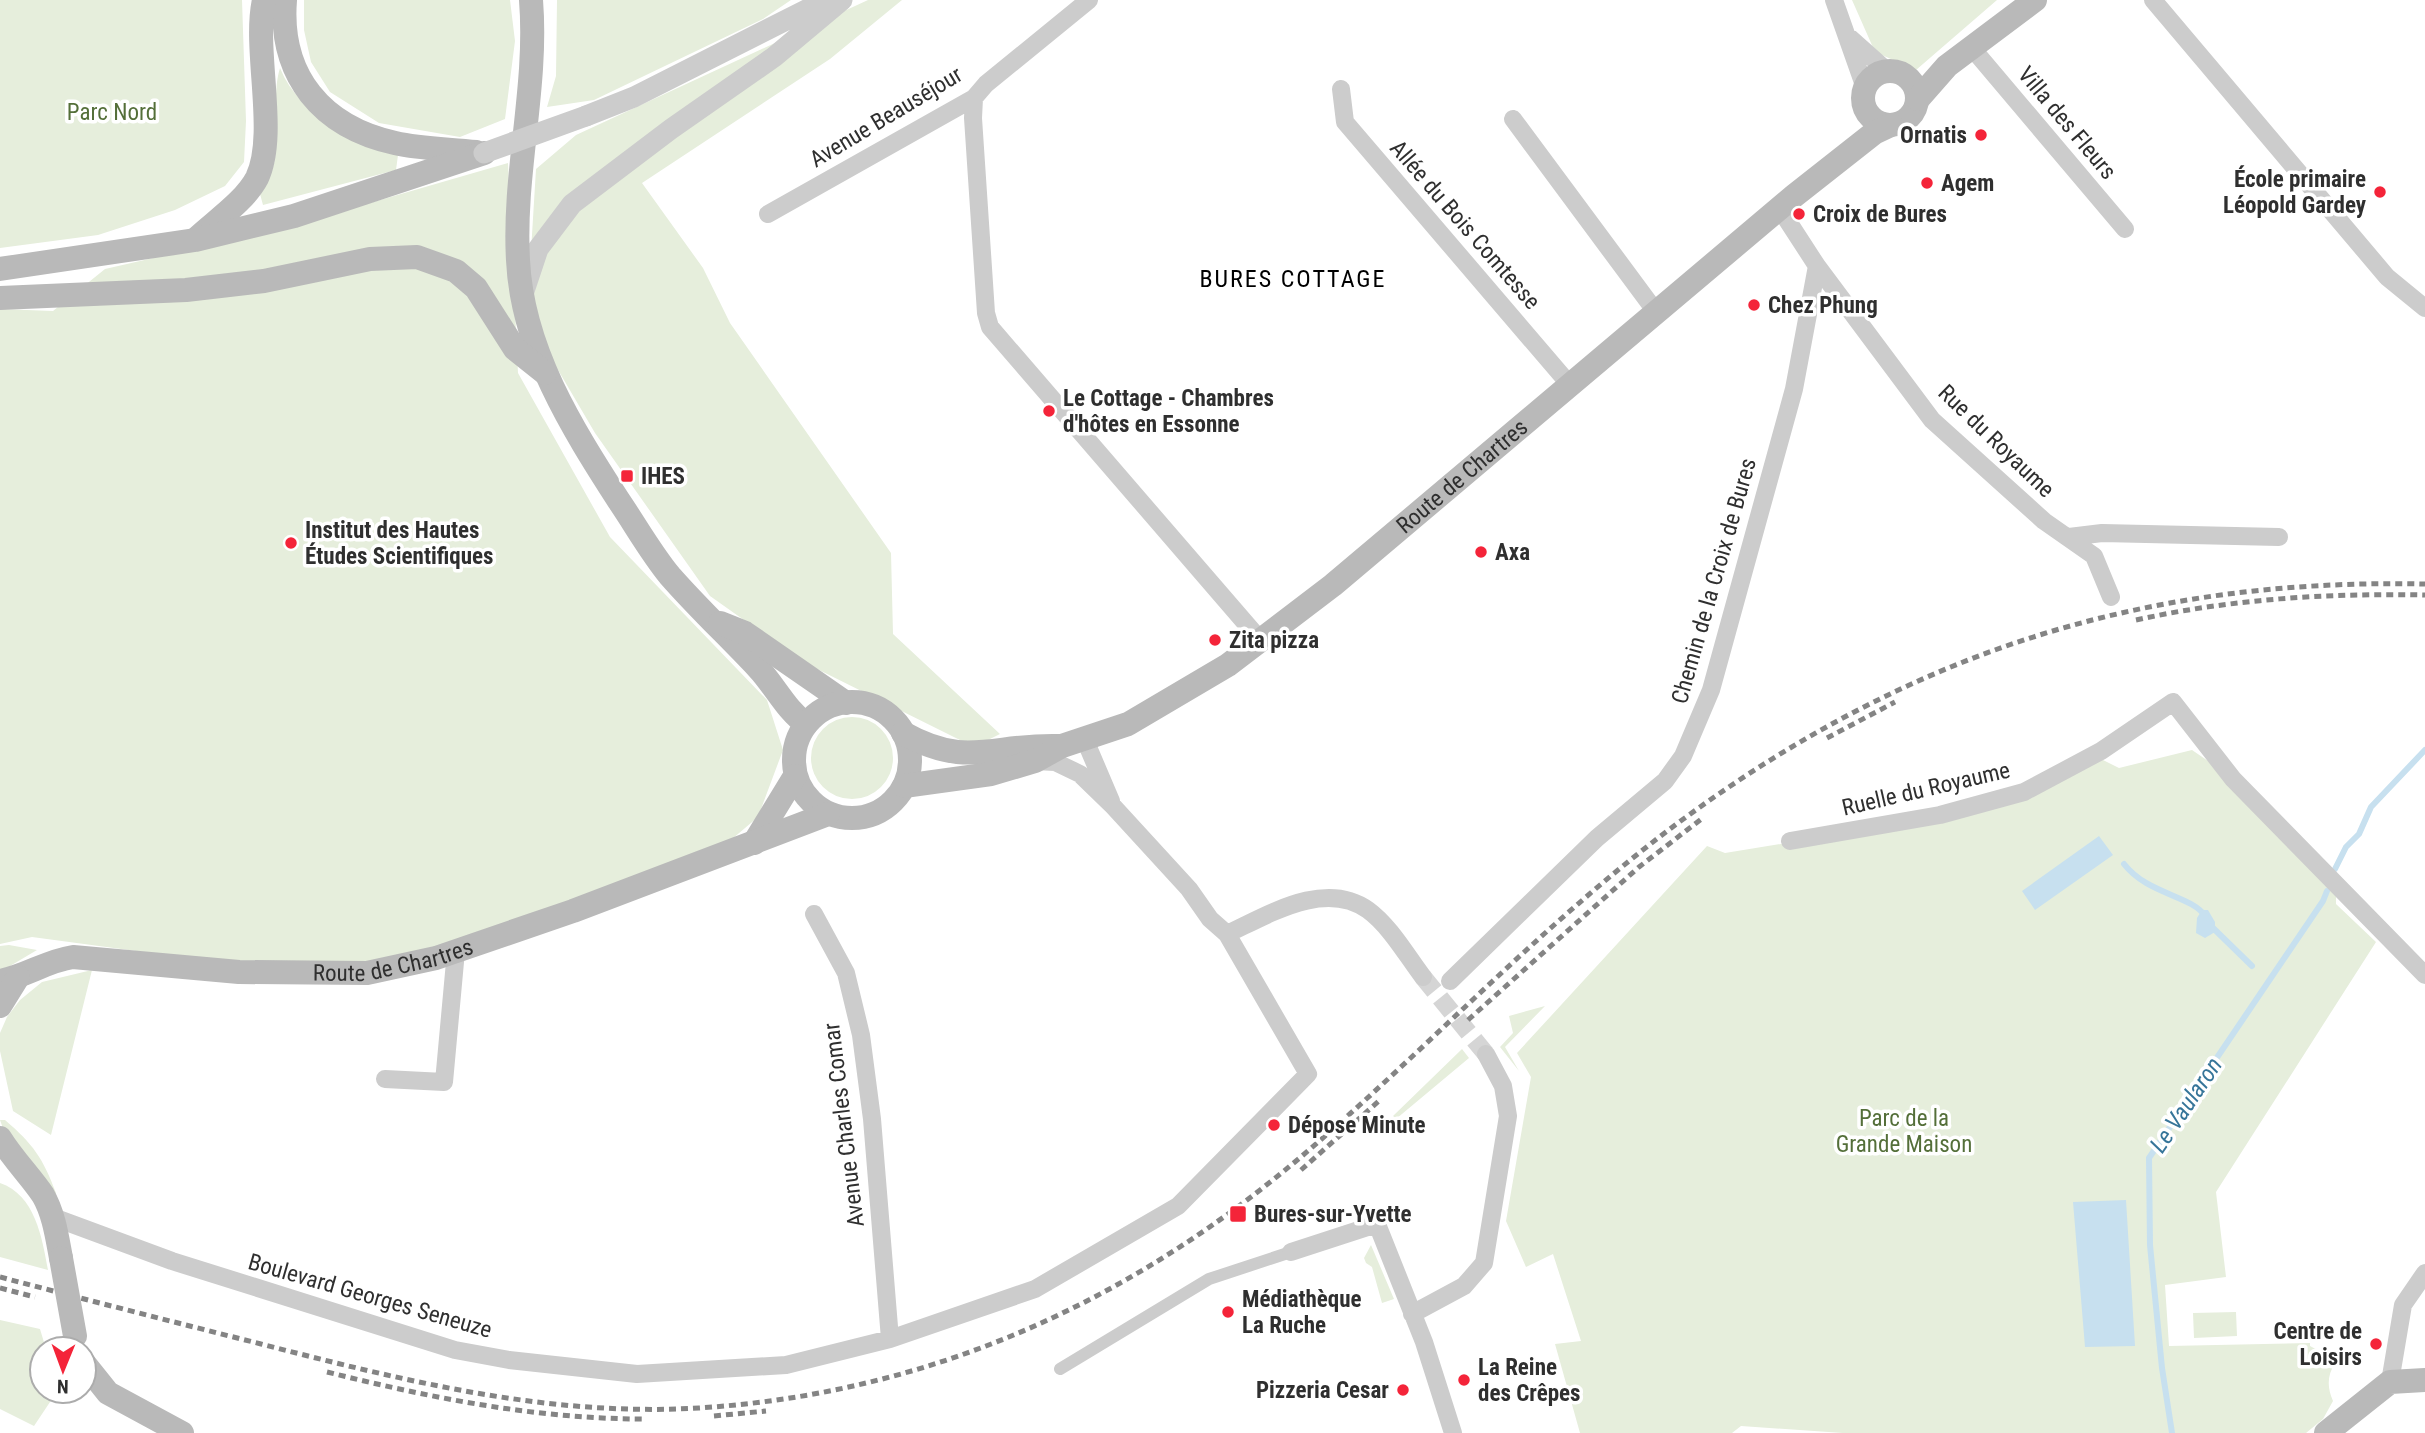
<svg xmlns="http://www.w3.org/2000/svg" width="2425" height="1433" font-family="'Roboto Condensed',sans-serif">
<rect width="100%" height="100%" fill="#fff"/>
<!-- green -->
<path fill="#e6eedc" d="M0,0h242l4,121 -2,41 -19,24 -50,24 -77,25 -98,13z
M304,0h206l5,41 -10,78 -45,18 -81,-14 -49,-31 -19,-30 -7,-32z
M557,0h234l-28,19 -169,81 -47,7 9,-31z
M868,0h34l-72,59 -188,124 61,85 27,55 161,230 2,81 107,100 -26,13 -171,-85 -93,-66 -115,-163 -68,-116 9,-148 40,-34z
M1852,0h145l-81,70 -41,-18z
M280,68c21,51 72,64 118,87l-2,15 -133,35 -3,-11c5,-11 14,-24 15,-36 4,-28 -3,-65 5,-90z
M508,163l10,210 92,164 157,163 16,50 -25,67 -33,28 -264,96 -99,22 -129,1 -201,-27 -32,7v-635l53,2 52,-42 175,-40z
M811 758a41 41 0 1 1 82 0a41 41 0 1 1-82 0Z
M2192,750l22,15 122,124v15l40,38 -160,250 10,85 -61,8 4,61 141,-3v3l13,7 5,12 7,-2c-8,13 -8,24 -2,38l-10,18 -17,14h-463l-102,-7 -9,7h-152l-25,-89 26,-3 -28,-87 -27,13 -20,-46 25,-144 -14,-24 190,-207 18,7 247,-40 129,-54 18,9z
M9,945l28,5 -37,22v-26z
M92,970l-41,165 -38,-24 -13,-60v-18l7,-16 13,-17 22,-18z
M1545,1006l-40,41 14,24 -19,-24 13,-14 -4,-17z
M1462,1049l7,9 -73,61 -3,-3z
M0,1120h5c28,24 38,38 51,73l-1,5 -50,-64z
M0,1183c35,12 42,54 48,87l-48,-13z
M1371,1245l23,54 -12,4 -10,-36 -6,-4 -2,-5z
M2236,1312l1,24 -43,2 -1,-25z
M0,1320l40,9 6,20h-4v42h12v5l-20,30 -34,-17z"/>
<!-- water -->
<path fill="#c7e0ef" d="M2099,836l14,19 -78,55 -13,-19z
M2202,910h6l7,12v10l-10,6 -9,-5 1,-15z
M2126,1200l9,146 -50,1 -12,-145z"/>
<g fill="none" stroke-linecap="round" stroke-linejoin="round">
<!-- stream -->
<path stroke="#c7e0ef" stroke-width="6" d="M2124,864c24,31 68,31 82,53
M2335,869l11,-22 13,-13 12,-27 54,-57
M2211,926l41,40
M2172,1433l-10,-65 -12,-123 -1,-87 174,-257 4,-10"/>
<!-- minor-tunnel -->
<path stroke="#d5d5d5" stroke-width="18" stroke-dasharray="18 9" stroke-linecap="butt" d="M1423,977l63,77"/>
<!-- pedestrian -->
<path stroke="#ccc" stroke-width="12" d="M1060,1369l149,-90 82,-27"/>
<!-- minor -->
<path stroke="#ccc" stroke-width="18" d="M1834,0l31,88
M2153,0l234,277 38,31
M1850,38l37,33
M1972,48l153,181
M1341,89l4,33 225,263
M974,98l-1,20 13,195 4,14 271,314
M1513,119l143,193
M1780,209l37,57 115,154 112,101 50,35 17,41
M768,214l206,-116 12,-14 103,-84
M2069,537l33,-4 177,4
M1085,740l26,61
M1790,841l150,-26 84,-23 77,-41 72,-49 60,77 192,196
M814,914l32,59 15,62 11,84 18,220
M1227,934c41,-19 98,-55 141,-24 22,16 39,46 55,67
M1450,981l147,-143 68,-57 18,-25 28,-66 83,-301 23,-123
M385,1079l59,3 12,-131
M53,1217l119,44 283,89 54,10 128,14 149,-9 104,-26 145,-50 143,-83 130,-132 -81,-140 -17,-15 -21,-30 -77,-84 -32,-31 -25,-12 -20,-1
M1291,1252l86,-28 47,118 29,91
M1412,1314l52,-28 20,-23 24,-147 -5,-30 -17,-32
M2390,1382l13,-77 22,-32"/>
<!-- tertiary -->
<path stroke="#ccc" stroke-width="21" d="M586,116l48,-19 192,-97
M523,294l15,-45 34,-45 99,-75 103,-72 68,-57"/>
<!-- secondary -->
<g stroke="#b9b9b9" stroke-width="24">
<path d="M285,0c-6,76 37,127 110,143 26,6 55,6 81,9"/>
<path d="M531,0c7,87 -18,173 -13,260 4,89 54,168 101,241 17,25 32,52 51,75 28,32 59,61 88,92 17,18 28,42 48,56"/>
<circle cx="1890" cy="98" r="27"/>
<path d="M1918,99l29,-33 88,-66"/>
<path d="M196,239c19,-18 49,-38 61,-61 21,-44 -4,-129 7,-178"/>
<path d="M0,269l195,-29 99,-24 190,-63"/>
<path d="M0,298l186,-8 78,-9 106,-22 47,-2 39,14 20,17 39,61 30,24"/>
<path d="M720,623l25,10 101,70"/>
<circle cx="852" cy="760" r="58"/>
<path d="M903,733c64,36 89,11 155,13"/>
<path id="s1" d="M904,786l87,-12 44,-13 27,-15 66,-22 100,-59 105,-80 461,-389 80,-63 17,-8"/>
<path d="M754,843l41,-67"/>
<path id="s2" d="M0,981c27,-5 46,-20 73,-24l166,15 128,1 69,-15 137,-47 255,-97"/>
<path d="M0,1006l18,-29"/>
<path d="M0,1138c13,21 31,39 43,57 11,19 14,42 18,63"/>
<path d="M84,1363l24,30 74,40"/>
<path d="M2326,1433l64,-51 35,-2"/>
</g>
<!-- rail -->
<path stroke="#848484" stroke-width="5" stroke-dasharray="7 5" stroke-linecap="butt" d="M2136,620c95,-21 192,-27 289,-25
M1827,738l68,-36
M1468,1020l171,-153 65,-50
M1301,1170l79,-70
M0,1277c87,23 174,45 261,67 144,37 288,73 438,64 233,-15 434,-107 610,-258 125,-108 240,-232 373,-330 228,-167 460,-242 743,-236
M0,1288l35,9
M327,1372c105,26 209,47 317,47
M714,1416l52,-5"/>
<!-- tertiary-bridge -->
<path stroke="#ccc" stroke-width="21" d="M484,153l102,-37"/>
<!-- secondary-bridge -->
<path stroke="#b9b9b9" stroke-width="24" d="M61,1258l14,78"/>
</g>
<!-- markers -->
<g fill="#f42439" stroke="#fff" stroke-width="2.5">
<circle cx="1981" cy="135" r="7"/>
<circle cx="1927" cy="183" r="7"/>
<circle cx="2380" cy="192" r="7"/>
<circle cx="1799" cy="214" r="7"/>
<circle cx="1754" cy="305" r="7"/>
<circle cx="1049" cy="411" r="7"/>
<rect x="620" y="469" width="14" height="14" rx="3.5"/>
<circle cx="291" cy="543" r="7"/>
<circle cx="1481" cy="552" r="7"/>
<circle cx="1215" cy="640" r="7"/>
<circle cx="1274" cy="1125" r="7"/>
<rect x="1229" y="1205" width="18" height="18" rx="3.5"/>
<circle cx="1228" cy="1312" r="7"/>
<circle cx="2376" cy="1344" r="7"/>
<circle cx="1464" cy="1380" r="7"/>
<circle cx="1403" cy="1390" r="7"/>
</g>
<g text-anchor="middle" dominant-baseline="central" stroke-width="7" stroke-linejoin="round" paint-order="stroke">
<!-- park labels -->
<g font-size="23" fill="#546f39" stroke="#fff">
<text x="112" y="112">Parc Nord</text>
<text x="1904" y="1118">Parc de la<tspan x="1904" dy="26">Grande Maison</tspan></text>
</g>
<!-- street labels -->
<g font-size="23" fill="#2f2f2f" stroke="#fff">
<text transform="translate(886 117) rotate(-31)">Avenue Beauséjour</text>
<text transform="translate(2067 123) rotate(50)">Villa des Fleurs</text>
<text transform="translate(1465 225) rotate(49)">Allée du Bois Comtesse</text>
<text transform="translate(1996 441) rotate(44)">Rue du Royaume</text>
<text stroke="none"><textPath href="#s1" startOffset="651">Route de Chartres</textPath></text>
<text transform="translate(1714 581) rotate(-74)">Chemin de la Croix de Bures</text>
<text transform="translate(1926 789) rotate(-13)">Ruelle du Royaume</text>
<text stroke="none"><textPath href="#s2" startOffset="399">Route de Chartres</textPath></text>
<text transform="translate(844 1125) rotate(-97)">Avenue Charles Comar</text>
<text transform="translate(370 1296) rotate(16)">Boulevard Georges Seneuze</text>
</g>
<!-- poi labels -->
<g font-size="23" font-weight="bold" fill="#2f2f2f" stroke="#fff" text-anchor="start">
<text x="1967" y="135" text-anchor="end">Ornatis</text>
<text x="2366" y="179" text-anchor="end">École primaire<tspan x="2366" dy="26">Léopold Gardey</tspan></text>
<text x="1941" y="183">Agem</text>
<text x="1813" y="214">Croix de Bures</text>
<text x="1768" y="305">Chez Phung</text>
<text x="1063" y="398">Le Cottage - Chambres<tspan x="1063" dy="26">d'hôtes en Essonne</tspan></text>
<text x="641" y="476">IHES</text>
<text x="305" y="530">Institut des Hautes<tspan x="305" dy="26">Études Scientifiques</tspan></text>
<text x="1495" y="552">Axa</text>
<text x="1229" y="640">Zita pizza</text>
<text x="1288" y="1125">Dépose Minute</text>
<text x="1254" y="1214">Bures-sur-Yvette</text>
<text x="1242" y="1299">Médiathèque<tspan x="1242" dy="26">La Ruche</tspan></text>
<text x="2362" y="1331" text-anchor="end">Centre de<tspan x="2362" dy="26">Loisirs</tspan></text>
<text x="1478" y="1367">La Reine<tspan x="1478" dy="26">des Crêpes</tspan></text>
<text x="1389" y="1390" text-anchor="end">Pizzeria Cesar</text>
</g>
<!-- neighbourhood labels -->
<g font-size="24" letter-spacing="2" fill="#000" stroke="#fff">
<text x="1293" y="279">BURES COTTAGE</text>
</g>
<!-- water labels -->
<g font-size="24" font-style="italic" fill="#367599" stroke="#fff">
<text transform="translate(2186 1105) rotate(-56)">Le Vaularon</text>
</g>
</g>
<!-- north arrow -->
<g transform="translate(63 1370) rotate(181)"><circle r="33" fill="#ffffff" stroke="#acacac" stroke-width="2"/>
<path d="M0-5L12 26L0 18L-12 26Z" fill="#f42439"/>
<text y="-10" font-size="19" font-weight="bold" text-anchor="middle" fill="#2f2f2f">N</text>
</g>
</svg>
